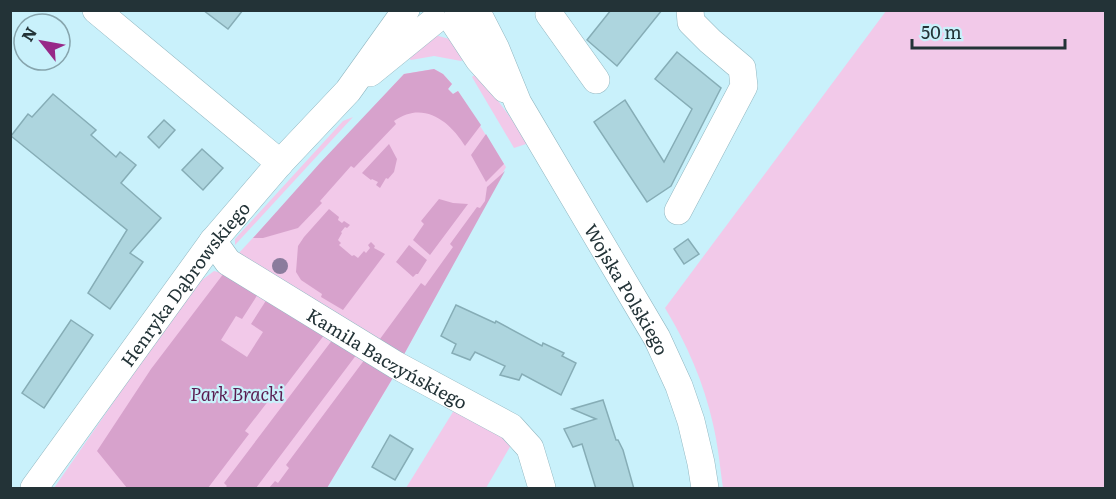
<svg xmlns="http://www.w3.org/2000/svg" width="1116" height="499" font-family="Literata,serif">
<rect width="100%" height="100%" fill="#c9f1fb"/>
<!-- green -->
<path fill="#f2c9e9" d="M886,11h219v477h-382c-3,-21 -5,-43 -10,-64 -9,-41 -26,-80 -48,-116z
M435,35l18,5 15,17 -7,4 -27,-5 -23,4 -6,-6z
M434,69l9,5 9,10 -4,5 5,5 5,-3 48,76 -104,191 -164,-104 166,-180z
M478,72l7,11 44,60 -15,5 -42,-71z
M353,117l-118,128v-6l108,-118z
M214,271l12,3 168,102 -67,112h-273l104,-150 44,-58z
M456,407l58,33 -28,48h-80z"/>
<!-- forest -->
<path fill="#d7a2cc" d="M434,69l9,5 9,10 -4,5 5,5 5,-3 23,34 -16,21c-15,-25 -42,-46 -71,-25l2,3 -42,44 -3,-2 -31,35 2,2 -24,25 -35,10h-10l67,-75 84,-89z
M486,134l18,30 -18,18 -15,-27z
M389,144l8,15 -3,13 -6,7 -2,-1 -6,10 -4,-3 2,-3 -6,-3 -1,1 -9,-7z
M505,171l-103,187 -25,-15 44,-60 4,3 28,-39 -3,-3 27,-37 3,1 5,-7 2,-14z
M439,199l14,4 15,1 -38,51 -17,-15 11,-16 -3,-3z
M329,209l10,8 -1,3 4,3 2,-2 6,4 -3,3 -2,-1 -4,5 1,1 -4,7 3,3 -2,2 13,11 2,-1 4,3 6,-7 2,2 4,-5 -2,-3 3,-3 4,4 -1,2 11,6 -42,56 -22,-13 1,-3 -21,-14 -5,-8 2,-26 6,-9z
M409,245l18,15 -9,14h-2l-3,3 -17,-15z
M224,273l34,21 -16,25 -6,-3 -15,24 26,17 16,-25 -12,-8 16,-25 58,35 -52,68 -4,-2 -24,31 4,3 -41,54h-81l-30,-37 54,-82z
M333,339l24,15 -101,134h-31l2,-2 -3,-3z
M365,359l29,17 -67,112h-58l6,-7 3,2 11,-15 -3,-3z"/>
<!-- building -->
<path fill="#add5de" stroke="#86adb6" stroke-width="1.5" d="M203,10h40l-15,19z
M611,10h51l-45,56 -30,-26z
M677,52l44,36 -50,98 -24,16 -53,-80 31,-22 39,62 28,-53 -37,-30z
M53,94l43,36 -5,5 25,22 4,-5 16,13 -15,18 40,35 -31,35 13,9 -33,47 -22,-16 39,-63 -116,-94 17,-22 4,3z
M164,120l11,10 -16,18 -11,-11z
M202,149l21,19 -20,22 -21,-20z
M688,239l11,15 -15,10 -10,-15z
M456,305l39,18 1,-2 46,25 1,-3 21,10 -2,3 14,7 -15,32 -39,-21 -3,6 -19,-5 5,-9 -30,-14 -5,8 -18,-7 4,-9 -15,-8z
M71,320l22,15 -49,73 -22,-15z
M603,400l13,40h2l5,10 11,39h-38l-14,-45 -9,3 -9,-18 32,-10 -24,-10z
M390,435l23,14 -18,31 -23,-13z"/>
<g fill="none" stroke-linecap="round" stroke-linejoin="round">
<defs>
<g id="minor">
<path d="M96,10l184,153"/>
<path id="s1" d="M476,10l20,39 22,54 139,235 22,48 12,35 10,42 4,25"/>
<path d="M551,10l-2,4 47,66"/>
<path d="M454,22l25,38 26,29"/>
<path d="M370,73l64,-52"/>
<path d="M678,211l66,-125 -2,-18 -32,-27 -19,-19 -1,-12"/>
<path id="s2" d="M213,241l15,21 168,103 115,62 19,21 12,40"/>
<path id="s3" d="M34,488l179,-247 67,-78 68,-72 58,-81"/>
</g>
</defs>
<!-- minor casing -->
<use href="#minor" stroke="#91b7c1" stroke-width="28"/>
<!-- minor -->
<use href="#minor" stroke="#fff" stroke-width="27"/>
</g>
<!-- trees -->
<circle fill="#8b7c9d" cx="280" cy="266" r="8"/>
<g text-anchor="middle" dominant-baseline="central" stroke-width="4.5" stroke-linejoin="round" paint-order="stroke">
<!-- street labels -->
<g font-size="18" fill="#233337" stroke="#c9f1fb">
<text stroke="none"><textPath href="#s3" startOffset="254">Henryka Dąbrowskiego</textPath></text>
<text stroke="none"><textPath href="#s1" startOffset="318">Wojska Polskiego</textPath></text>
<text stroke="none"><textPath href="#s2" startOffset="212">Kamila Baczyńskiego</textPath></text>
</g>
<!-- park labels -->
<g font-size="18" font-style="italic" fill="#591c50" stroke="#c9f1fb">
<text x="237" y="393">Park Bracki</text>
</g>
</g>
<!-- border -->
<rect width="1116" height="499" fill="none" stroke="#233337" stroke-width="24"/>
<!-- north arrow -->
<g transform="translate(42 42) rotate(301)"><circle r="28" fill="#c9f1fb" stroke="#87a5ad" stroke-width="1.5"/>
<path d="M0-4.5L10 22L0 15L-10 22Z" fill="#972988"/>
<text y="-9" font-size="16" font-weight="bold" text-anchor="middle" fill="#233337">N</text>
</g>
<!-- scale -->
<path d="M912 39v9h153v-9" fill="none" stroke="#233337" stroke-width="3"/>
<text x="921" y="39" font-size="18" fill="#233337" stroke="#c9f1fb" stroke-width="4.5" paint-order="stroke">50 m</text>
</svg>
